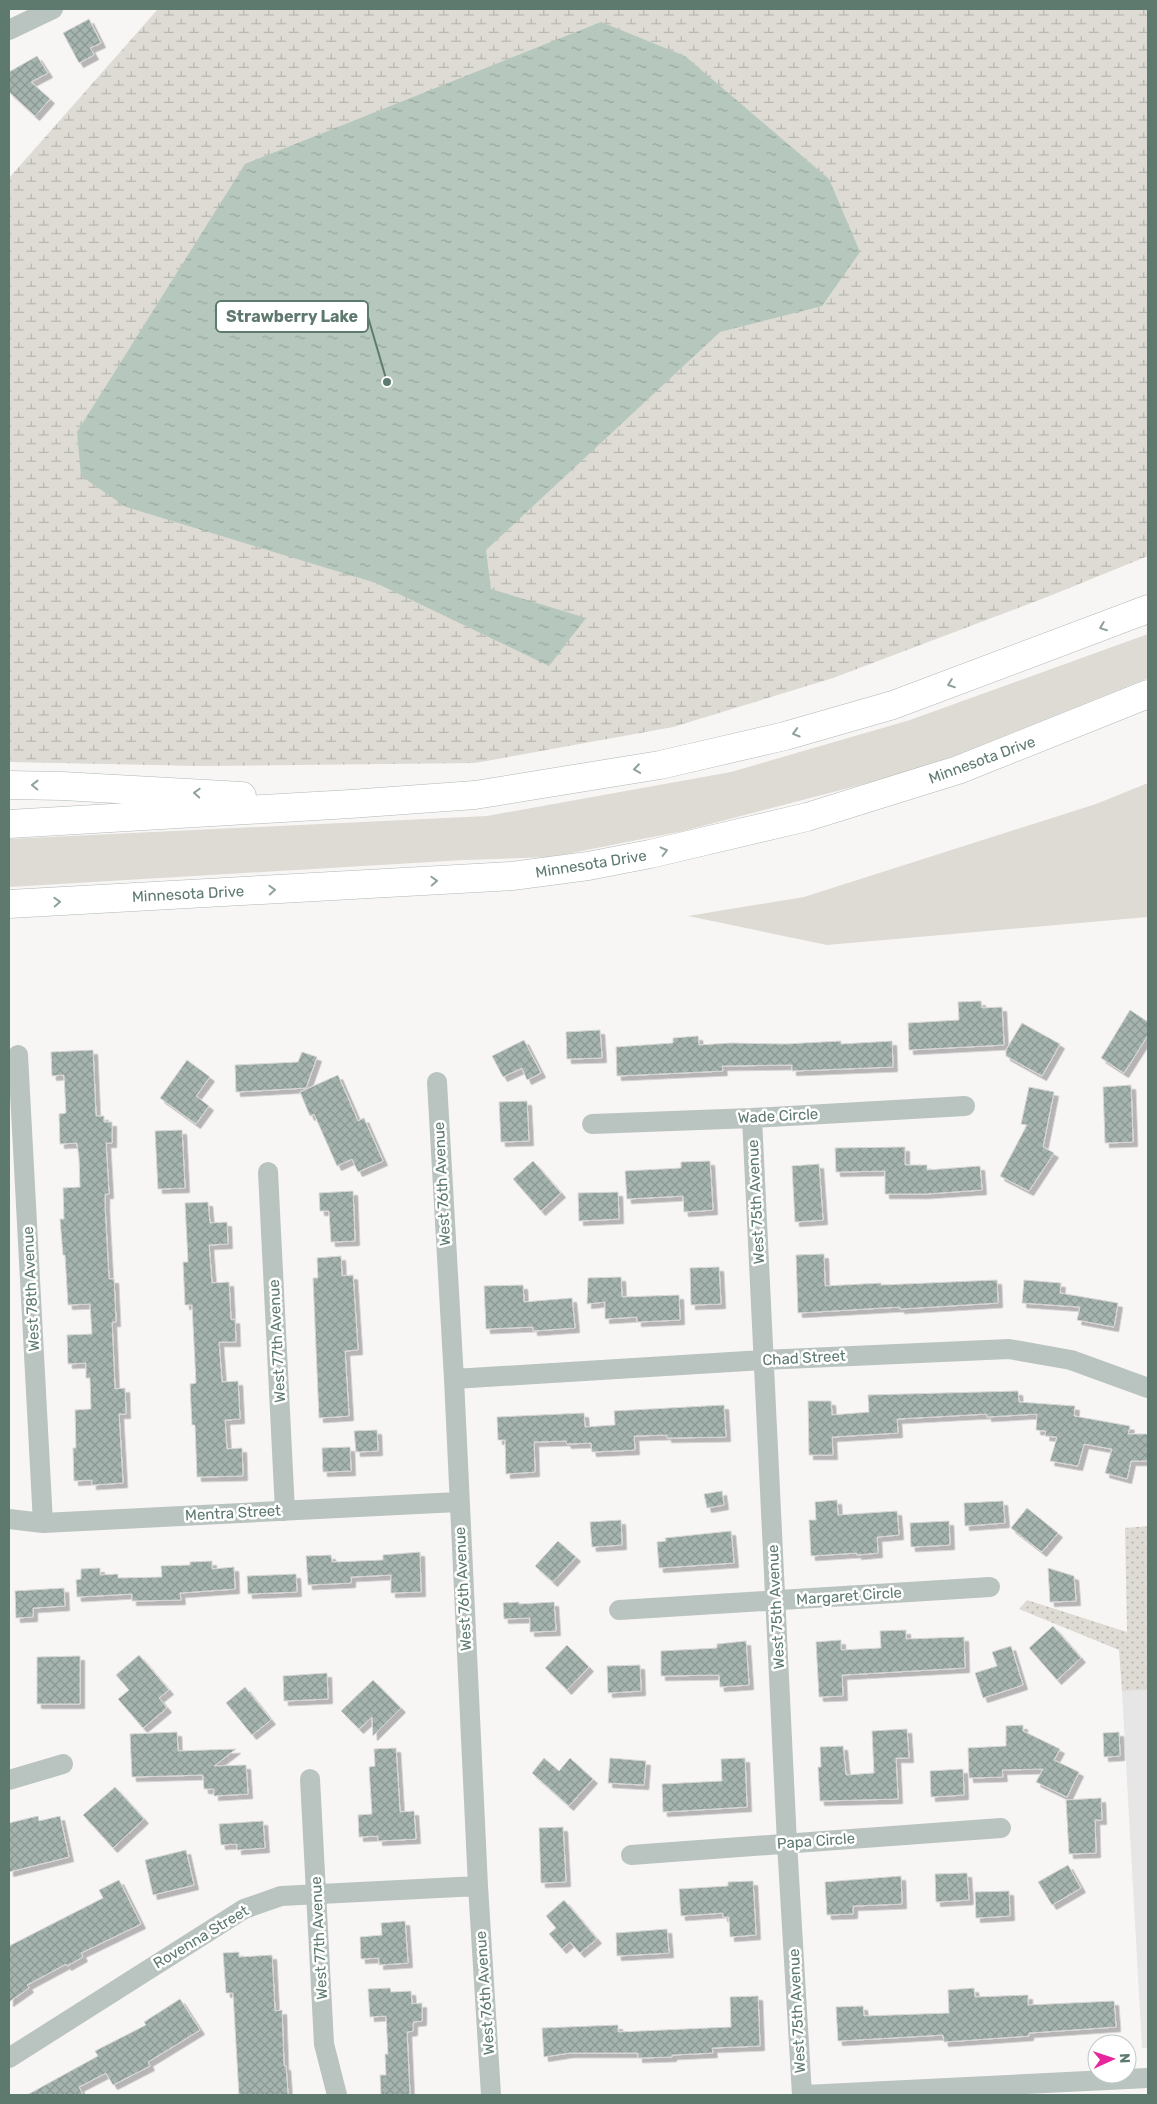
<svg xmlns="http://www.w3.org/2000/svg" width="1157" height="2104" font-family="Rubik,sans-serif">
<defs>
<pattern id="wetland-marsh" width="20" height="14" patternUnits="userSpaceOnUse" patternTransform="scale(1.25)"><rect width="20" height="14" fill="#dddbd4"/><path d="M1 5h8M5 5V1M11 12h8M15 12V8" fill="none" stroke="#b6b7b0"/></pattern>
<pattern id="park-dots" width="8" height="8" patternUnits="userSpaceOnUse" patternTransform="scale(1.25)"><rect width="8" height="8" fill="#dddbd4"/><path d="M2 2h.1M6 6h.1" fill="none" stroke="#b6b7b0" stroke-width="1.8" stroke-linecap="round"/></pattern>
<pattern id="water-ripples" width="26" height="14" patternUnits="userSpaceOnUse" patternTransform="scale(1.25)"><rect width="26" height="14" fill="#b6c8bd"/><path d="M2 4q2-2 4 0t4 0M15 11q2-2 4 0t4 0" fill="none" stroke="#97a79e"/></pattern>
<pattern id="building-cross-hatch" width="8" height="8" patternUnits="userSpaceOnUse" patternTransform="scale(1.25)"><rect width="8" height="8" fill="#a5b4ae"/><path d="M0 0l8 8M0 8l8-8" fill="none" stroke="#8a9792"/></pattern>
<filter id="shadow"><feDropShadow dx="4.5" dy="4.5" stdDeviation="0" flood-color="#0004"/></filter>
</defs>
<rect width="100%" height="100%" fill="#f8f5f5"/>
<!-- built -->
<path fill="#e5e6e5" d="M1148,1690v358h-6l-20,-357z"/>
<!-- grass -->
<path fill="#dddbd4" d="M1148,634v44l-226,91 -239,62 -132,26 -87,3 -455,27v-48l478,-23 244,-44 179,-52z
M1148,783v134l-321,28 -139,-29 116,-19 292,-93z"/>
<!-- wetland -->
<path fill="url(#wetland-marsh)" d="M158,9h990v547l-101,41 -214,81 -160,49 -198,36 -275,3 -191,-4v-584z"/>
<!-- park -->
<path fill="url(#park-dots)" d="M1148,1526v164l-26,1 -3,-41 -100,-41 8,-9 100,32 -2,-104z"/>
<!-- water -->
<path fill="url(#water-ripples)" d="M601,22l84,34 144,123 31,73 -38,54 -102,26 -234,218 5,39 95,29 -37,48 -173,-83 -250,-76 -45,-31 -4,-44 168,-268z"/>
<!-- building -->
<path fill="url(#building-cross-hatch)" stroke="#d9d7d7" filter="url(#shadow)" d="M89,19l12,24 -11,5 4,7 -15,8 -16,-30z
M37,56l11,17 -17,9 19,17 -15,17 -26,-24v-20z
M981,1001l1,7 20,-1 2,38 -95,5 -1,-27 51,-3 -1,-18z
M1130,1010l18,12v13l-24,38 -23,-15z
M1022,1023l38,21 -18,32 -36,-20v-6z
M600,1030l2,28 -35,1 -1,-27z
M698,1036l1,9 31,-2 55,1 56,-3v3l51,-3 1,26 -101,4v-6l-70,1 1,5 -106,5 -1,-29 57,-4v-5z
M524,1040l17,33 -14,7 -5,-12 -19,9 -11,-21z
M93,1050l3,66h8v6h8v21h-6l3,51h-4v13l4,72h5l2,43h-4l3,67 10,-1 1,26h-7l4,69 -31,2v-5l-18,1 -1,-33h3l-1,-38 16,-1 -1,-31h-4v-15l-18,1 -1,-29 25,-1 -2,-30 -22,1 -3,-50h-2l-3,-36h4l-1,-31 17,-1 -1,-29 -2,-15 -17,1 -1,-30 7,-1 -2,-38 -12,1 -1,-24z
M302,1052l15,5 -11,31 -70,4 -1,-27 63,-3z
M187,1060l23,17 -14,19 13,10 -13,18 -36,-26z
M338,1075l20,46 6,-3 19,43 -25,11 -6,-13 -15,7 -23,-52 -4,2 -10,-24z
M1131,1085l2,57 -28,1 -2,-56z
M1029,1087l25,5 -11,55 11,6 -25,38 -29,-15 27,-51 -6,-1z
M527,1101l2,40 -28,1 -2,-40z
M182,1130l3,58 -27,1 -3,-58z
M905,1147v18h22v5l53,-4 2,24 -57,4h-40v-23l-49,1 -1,-24z
M533,1161l28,32 -20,18 -28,-32z
M710,1161l3,49 -29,2 -1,-16 -56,3 -2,-28 56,-3v-6z
M819,1164l4,56 -28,2 -3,-56z
M353,1191l2,50 -24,1 -2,-31h-9l-1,-18z
M618,1192l1,27 -40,2 -1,-28z
M208,1202l2,21 17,-1 1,22 -19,1 3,38 17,-1 2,38 4,-1 1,23h-17l3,40 16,-1 2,38 -15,1 2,29 15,-1 1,28 -46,1 -2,-52h-3l-2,-41 6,-1 -4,-78h-7l-2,-43h5l-3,-59z
M824,1254l1,32 56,-3v2l116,-5 1,23 -98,6v-2l-102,6 -2,-58z
M341,1256l1,20 11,-1 5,75 -13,1 4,65 -30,2 -6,-140h5l-1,-20z
M719,1267l2,37 -30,1 -1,-37z
M621,1277l1,20 57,-2 1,25 -43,2v-5l-32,2v-17l-18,2 1,-26z
M1024,1280l37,3 -1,10 58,10 -4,24 -37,-7 3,-13 -58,-4z
M523,1285l1,17 48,-4 3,30 -42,3v-4l-47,2 -2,-43z
M1018,1391l1,11 56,4 -1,10 56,10 -2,8h20v27h-17l-4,18 -22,-6 7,-24 -28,-5 -6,22 -28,-5 7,-24 -12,-1 1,-5 -10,-1 1,-16 -50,3v-3l-90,5 1,14 -66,4 1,18h-24l-1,-54h23l1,14 37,-3 -1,-17z
M724,1405l2,32 -59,1v-3l-33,1 1,14 -43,2 -1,-9 -24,1 -1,-3 -32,1 1,30 -29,2 -1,-34h-7l-1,-23 87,-4 1,14 30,-2 -1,-14z
M377,1430l1,21 -22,1 -2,-21z
M350,1447l1,24 -28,1 -1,-24z
M722,1491l2,14 -17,3 -3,-14z
M837,1500l1,15 59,-4 2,24 -22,2 1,16 -21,2v-2l-46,3 -2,-36h7l-1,-18z
M1003,1501l2,22 -40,3 -1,-23z
M1027,1508l31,25 -16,19 -31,-24z
M621,1520l1,25 -30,2 -2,-25z
M949,1521l1,24 -39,2 -1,-24z
M731,1531l3,32 -75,5 -2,-26 9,-1 -1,-3z
M558,1541l18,16 -23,25 -18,-16z
M420,1552l1,40 -30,1v-18l-40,2v6l-43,2 -2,-29 25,-1 1,7 51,-2v-5z
M212,1561v8l22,-2 1,22 -55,4 1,7 -49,1v-7l-55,3 -1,-17 5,-1v-10l19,-1v7l18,-1v4l44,-1 -1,-11 29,-1v-3z
M1048,1568l26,8 2,25 -26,1z
M296,1574l1,18 -49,2 -1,-18z
M64,1588l1,18 -32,2v9l-17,1 -1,-27z
M519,1602v2l35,-2 2,29 -26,1v-14l-26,1 -1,-16z
M1053,1626l28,32 -24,22 -28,-32z
M906,1630v9l58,-2 1,31 -123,7 1,21 -24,1 -3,-55 25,-2v10l40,-2 -1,-17z
M746,1641l3,44 -29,2 -1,-12 -58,1v-25l56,-3v-4z
M567,1645l22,22 -22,23 -22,-22z
M1011,1646l12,39 -40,13 -8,-25 22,-7 -5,-14z
M139,1655l30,35 -10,8 8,10 -24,20 -25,-29 11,-9 -13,-15z
M80,1656v48h-43v-47z
M640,1665l1,26 -33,2 -1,-27z
M327,1673l1,26 -44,2 -1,-25z
M373,1680l28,28 -28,28 -1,-19 -13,12 -18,-18z
M245,1687l26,33 -19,15 -26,-32z
M1023,1725v6l37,18 -6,11 25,12 -12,25 -31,-15 7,-13 -41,1 1,7 -34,1 -1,-30 38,-2v-20z
M907,1729l2,29h-13l2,41 -78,2 -2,-34h3l-1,-20 23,-1 3,29 28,-2 -2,-42z
M177,1732l1,19 58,-2 -22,17 32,-1 2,29 -34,2v-7h-10l-1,-14 -71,2 -2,-43z
M1119,1732l1,24 -16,1 -1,-24z
M396,1748l4,64 14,-1 2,28 -38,2v-5l-19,1 -1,-22 14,-1 -3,-47 6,-1 -1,-17z
M544,1758l15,13 11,-13 23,21 -24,27 -37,-33z
M610,1758l36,3 -2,24 -36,-2z
M745,1758l2,49 -84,5 -1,-28 60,-3 -1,-22z
M963,1769l1,26 -33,2 -1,-26z
M115,1787l29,32 -31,29 -30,-33z
M1101,1798l1,22h-7l1,33 -27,1 -3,-54z
M38,1816l1,5 21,-5 9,41 -60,15v-49z
M263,1821l2,27 -28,2v-6l-16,1 -2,-21z
M563,1827l3,55 -25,1 -2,-55z
M186,1850l8,35 -41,10 -8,-35z
M1068,1865l13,23 -29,17 -14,-23z
M967,1873l2,27 -33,2 -1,-28z
M901,1876l1,28 -49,2v8l-26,1 -2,-33z
M119,1880l22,44 -60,29 2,4 -16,9 -1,-2 -39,21 2,3 -20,14v-56l94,-48 -4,-8z
M753,1881l3,54 -26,2 -1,-20h-6v-4l-42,3 -2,-27 49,-3v-4z
M1009,1891l1,25 -34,2 -1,-26z
M564,1900l33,39 -17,14 -10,-11 -8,7 -13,-15 7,-6 -10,-12z
M405,1921l3,42 -29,2v-7l-18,1 -1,-22 22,-2 -1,-12z
M667,1929l2,24 -52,3 -1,-23z
M239,1952v5l33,-2 3,56 7,-1 2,56h2l2,29h-49l-6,-102h-7l-3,-40z
M390,1988l1,4 20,-1 1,13 10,-1v18l-9,1v9l-6,1 3,63h-29l-1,-20h6l-1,-21h3l-2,-38 -16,1 -2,-28z
M974,1988l1,9 53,-2v10l86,-4 2,26 -87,6v3l-85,6 -1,-7 -105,6 -2,-34 27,-1 1,10 85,-3 -1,-23z
M758,1996l2,50 -48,2 1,5 -41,2v2l-34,1v-5h-69l-25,4 -2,-29 76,-3v7l113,-5 -1,-30z
M180,1999l20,31 -52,32 2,4 -37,19 -7,-12 -27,14 4,8h-56l71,-39 -3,-5 51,-26 -2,-3z"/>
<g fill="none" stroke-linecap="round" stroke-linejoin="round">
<defs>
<path id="motorway" d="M9,785l53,1 180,10
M9,824l341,-20 125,-9 185,-30 125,-29 108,-31 255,-96
M9,904l503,-28 76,-10 62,-12 157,-37 151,-47 190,-76"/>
</defs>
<!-- motorway casing -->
<use href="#motorway" stroke="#afb8b5" stroke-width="29"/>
<!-- minor -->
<path stroke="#b9c3bf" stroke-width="20" d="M9,30l44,-21
M18,1055l25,468
M437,1082l17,297 24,507 13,209
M752,1118l35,725 15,252
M592,1124l160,-6 213,-12
M268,1172l17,339
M454,1379l309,-19 246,-11 62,11 77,28
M9,1519l34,4 415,-21
M619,1610l371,-23
M310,1779l14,265 13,51
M9,1780l54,-16
M631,1855l370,-27
M9,2058l235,-149 37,-13 197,-10
M805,2095l343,-17"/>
<!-- motorway -->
<use href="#motorway" stroke="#fff" stroke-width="28"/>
</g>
<!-- one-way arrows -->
<defs><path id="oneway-chevron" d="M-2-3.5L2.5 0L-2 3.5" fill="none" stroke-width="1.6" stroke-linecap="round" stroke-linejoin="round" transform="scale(1.25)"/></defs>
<g stroke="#8ea29a">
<use href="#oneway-chevron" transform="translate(1103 627) rotate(159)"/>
<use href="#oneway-chevron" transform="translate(951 684) rotate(160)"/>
<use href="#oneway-chevron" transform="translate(796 733) rotate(164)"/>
<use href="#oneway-chevron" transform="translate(637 769) rotate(172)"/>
<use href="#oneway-chevron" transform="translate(35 785) rotate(-179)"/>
<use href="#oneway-chevron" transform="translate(197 793) rotate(-177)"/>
<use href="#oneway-chevron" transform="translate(664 851) rotate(-14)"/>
<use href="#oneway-chevron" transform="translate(434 881) rotate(-3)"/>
<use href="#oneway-chevron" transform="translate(272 890) rotate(-3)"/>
<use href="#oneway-chevron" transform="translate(57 902) rotate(-3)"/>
</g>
<g text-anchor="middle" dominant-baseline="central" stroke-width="5" stroke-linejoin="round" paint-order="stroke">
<!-- street labels -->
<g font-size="15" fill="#5e7a6f" stroke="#fff">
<text transform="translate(982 760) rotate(-20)">Minnesota Drive</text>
<text transform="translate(591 864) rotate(-9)">Minnesota Drive</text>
<text transform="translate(188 894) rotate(-3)">Minnesota Drive</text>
<text transform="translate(778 1116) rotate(-3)">Wade Circle</text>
<text transform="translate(442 1184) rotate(-93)">West 76th Avenue</text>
<text transform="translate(756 1202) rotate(-93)">West 75th Avenue</text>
<text transform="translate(31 1289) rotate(-93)">West 78th Avenue</text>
<text transform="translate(277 1341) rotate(-93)">West 77th Avenue</text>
<text transform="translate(804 1358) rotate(-3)">Chad Street</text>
<text transform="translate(233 1513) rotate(-3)">Mentra Street</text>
<text transform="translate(463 1589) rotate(-93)">West 76th Avenue</text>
<text transform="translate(849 1596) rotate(-4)">Margaret Circle</text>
<text transform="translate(776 1607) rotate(-93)">West 75th Avenue</text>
<text transform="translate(816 1841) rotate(-4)">Papa Circle</text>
<text transform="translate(201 1937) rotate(-31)">Rovenna Street</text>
<text transform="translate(319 1938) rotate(-93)">West 77th Avenue</text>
<text transform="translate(485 1993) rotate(-94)">West 76th Avenue</text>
<text transform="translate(797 2011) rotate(-93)">West 75th Avenue</text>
</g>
</g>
<!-- callouts -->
<path fill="none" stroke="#5e7a6f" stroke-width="2" d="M387 382L368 317"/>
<circle fill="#5e7a6f" stroke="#fff" stroke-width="2" cx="387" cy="382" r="5"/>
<rect fill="#fff" stroke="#5e7a6f" stroke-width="2" x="216" y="301" width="152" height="31" rx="5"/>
<g font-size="16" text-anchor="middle" font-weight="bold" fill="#5e7a6f">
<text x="292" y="322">Strawberry Lake</text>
</g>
<!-- border -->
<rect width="1157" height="2104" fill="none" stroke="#5e7a6f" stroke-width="20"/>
<!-- north arrow -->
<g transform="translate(1112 2059) rotate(87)"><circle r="24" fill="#ffffff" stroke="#bfcac5"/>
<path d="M0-4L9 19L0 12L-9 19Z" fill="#e5279b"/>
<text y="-8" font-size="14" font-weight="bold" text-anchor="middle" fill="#5e7a6f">N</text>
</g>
</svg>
